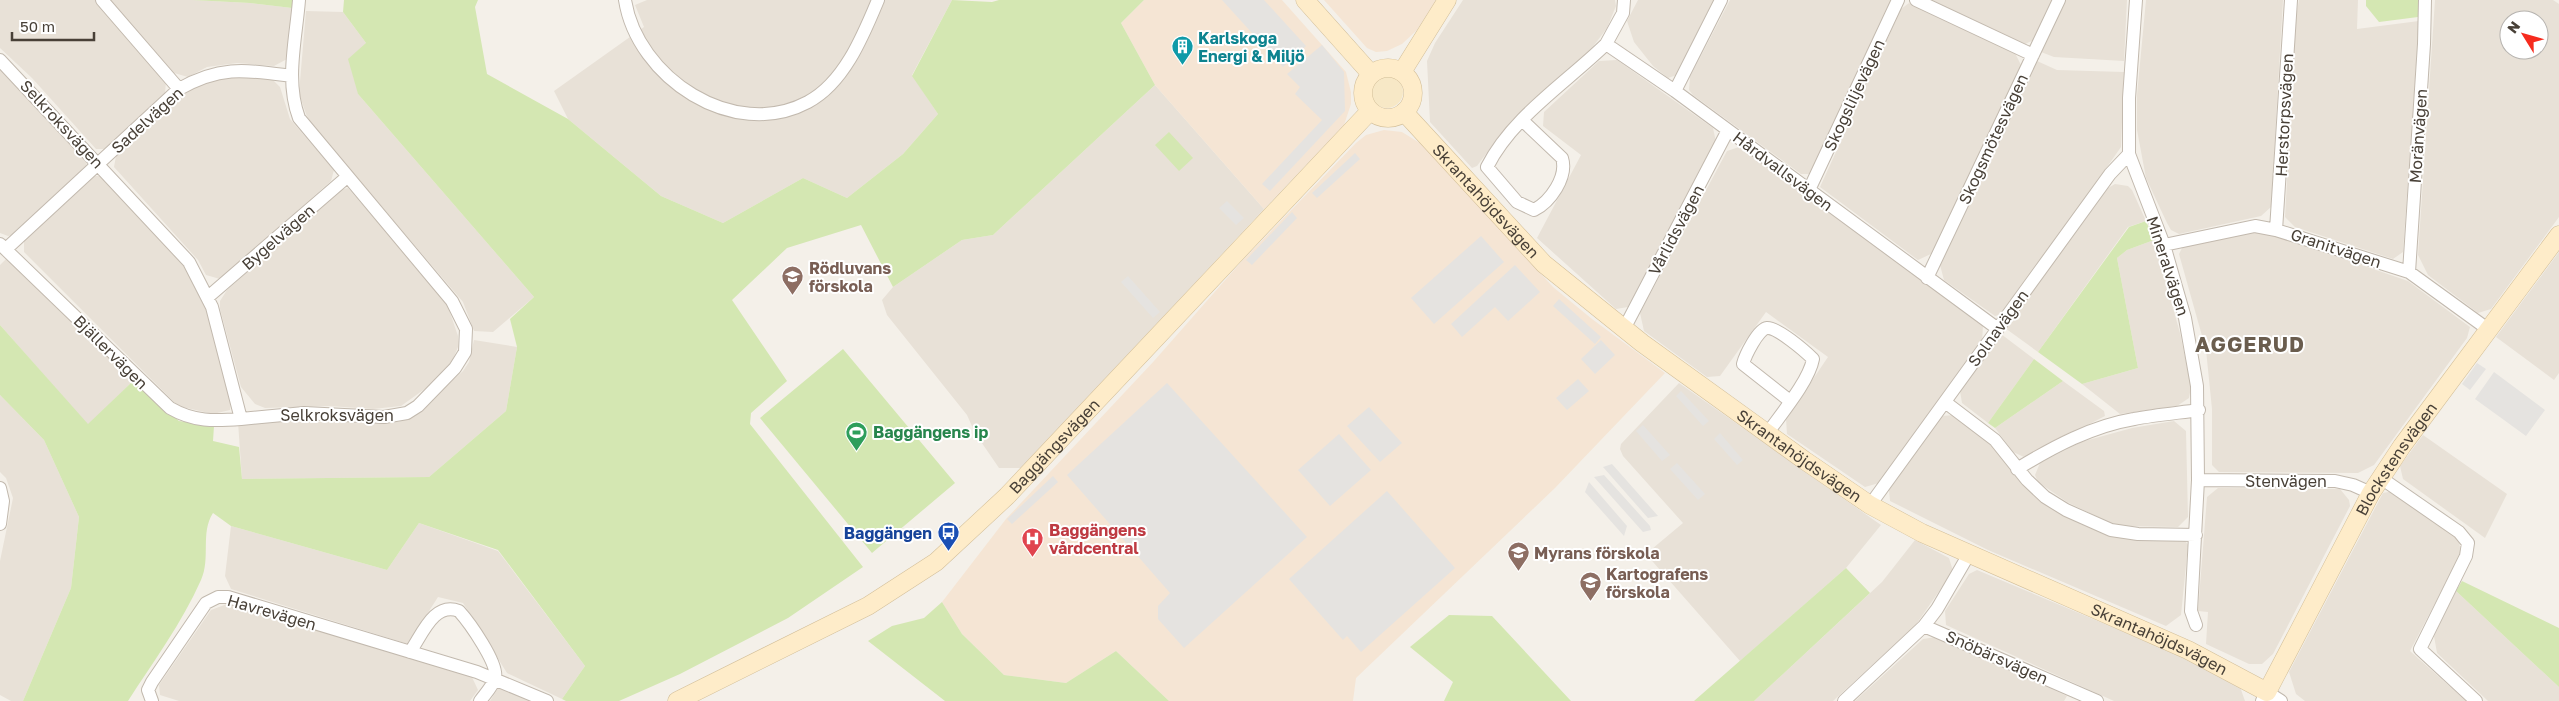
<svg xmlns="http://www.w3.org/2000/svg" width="2559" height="701" font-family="'Golos Text',sans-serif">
<rect width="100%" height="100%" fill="#f4f0e9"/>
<!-- residential -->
<path fill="#e8e1d7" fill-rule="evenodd" d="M0,0h96l70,81 -1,13 -61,55h-8l-64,-71 -32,-30z
M109,0h83l58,3 42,5 -5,51 -13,7 -37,-3 -30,4 -19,10 -14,-4z
M647,0h305l-40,75 26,39 -35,40 -56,44 -44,-20 -80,45 -62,-27 -93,-77 -14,-28 90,-64 -9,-22z
M1463,0h152l1,6 -9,22 -18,24 -89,83 -23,31 -5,2 -42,-46 -3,-61 8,-18z
M1638,0h78l-39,75 -9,3 -15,-12 -19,-24 -7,-21z
M1730,0h162l-79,171 -4,3h-8l-108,-79 -4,-5 1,-13z
M1931,0h123l-18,39 -11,5z
M2064,0h63l-3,61 -70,-4 -13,-5z
M2146,0h137l-12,207 -10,9 -82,18 -8,-4 -4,-7 -21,-45 -9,-48v-35z
M2299,0h59l-1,29 62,-8 -16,231 -10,7 -98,-32 -10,-10 11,-199z
M2435,0h118l6,4v213l-68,92 -13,4 -50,-38 -10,-20zM2509,20h30v30h-30z
M1909,3l105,48 8,16 -89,186 -15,7 -98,-73 81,-178z
M306,11l37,1 23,31 -8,51 176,203 -41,35 -19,-1 -11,-29 -151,-177 -6,-11 -7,-21z
M1617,60l96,68 3,14 -88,165 -12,2 -79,-71 44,-83 -38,-29 1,-14 55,-51z
M2037,61l20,9 67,2 -3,75 -117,167 -9,2 -51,-36 -4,-15z
M0,69l35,33 52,56 -1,12 -72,65 -6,1 -8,-3z
M261,76l12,4 7,7 10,32 44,51 -3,11 -111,98 -14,-4 -8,-15 -84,-93 2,-11 69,-62 16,-11 15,-4z
M1155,85l109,124 -242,259h-23l-24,-35 -8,-18 -80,-100 -5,-15 11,-13 69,-47 31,-5z
M1739,147l244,178 -1,18 -103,140 -14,4 -78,-53 -1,-15 42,-62 -62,-45 -46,64 -13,1 -63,-46 -4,-18 87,-162z
M95,176h9l80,87 20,36 27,102 -1,9 -17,4 -35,-8 -154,-154v-11z
M2115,184l13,2 4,4 14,31 -18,6 -90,125 -33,-24 103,-140z
M348,188l98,113 12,35v11l-6,14 -19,22 -32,23 -28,3 -44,-3 -64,2 -10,-4 -14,-17 -21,-78v-8l7,-11 112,-100z
M2266,232l142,49 62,46 -3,11 -93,127 -16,8 -139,-1 -7,-7v-56l-6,-59 -27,-96 4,-8 56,-13z
M2154,240l26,93 11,54 -2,11 -12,8 -57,8 -38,-30 56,-16 -21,-110 10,-8z
M2559,252v121l-5,7 -58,-43z
M6,259l127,122 -45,44 -88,-100v-60z
M2001,334l33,25 -46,64 -26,-20 -2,-12z
M474,340l43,7 -11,64 -77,66 -187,2 -4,-57h160l17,-7 48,-44 6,-9z
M2063,381l41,30 1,5 -72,37 -9,4 -11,-5 -18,-24z
M1679,383l202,142 -35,43 -106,93 -94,-107 37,-31 -60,-67 -3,-7 1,-5z
M0,395l44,45 35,77 -8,71 -48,113h-12l-11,-6v-134l13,-63 -7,-20 -6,-6z
M1954,415l33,24 77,77 47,21 73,2 4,6 -7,70 -15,11 -178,-76 -98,-49 -1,-11 53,-74z
M2174,421l12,10 2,86 -10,10 -55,-1 -13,-3 -43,-21 -29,-20 -3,-7 5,-12 41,-21 51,-14z
M2423,435l84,59 -22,44 -82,-59 -3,-13z
M2218,488l122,1 9,11 1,6 -77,148 -11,10h-13l-43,-20 2,-32 -10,-1 9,-114z
M2393,491l65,45 3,17 -51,98 56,50h-161l-9,-7 -7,-22 94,-179z
M419,523l79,28 87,115 -23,33 -55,-26 -44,-70 -25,-6 -30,47 -177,-55 -6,-13 6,-50 156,44z
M1915,540l34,18 4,13 -38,55 -82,75h-79l128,-119z
M1977,570l225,95 37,19 6,17h-131l-168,-76 -1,-14 24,-37z
M2456,591l103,96v14h-71l-51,-48 -3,-17z
M227,604l244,71 7,15 -8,11h-291l-19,-6 -1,-10 52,-75z
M1936,637l131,59 -3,5h-209l68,-62z
M500,685l33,16h-43z"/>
<!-- commercial -->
<path fill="#f5e5d4" d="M1144,0h138l64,72 5,20v12l-7,21 -80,84 -109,-124 -34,-62z
M1324,0h112l-19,30 -15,14 -15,7 -11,1 -9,-4z
M1384,130l18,2 21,13 130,142 39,32 73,54 -110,115 -199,190 -3,23h-184l-53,-50 -50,32 -62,-8 -42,-41 -20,-32 64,-83 148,-158 88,-100 114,-118 10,-8z"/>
<!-- green -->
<path fill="#d4e7b2" d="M192,0h100v8l-42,-5z
M344,0h134l-3,7 12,67 81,45 93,77 62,27 80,-45 44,20 56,-44 35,-40 -26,-38 40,-76 40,2 7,-2h145l-23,23 34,62 -162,150 -31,5 -69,47 -32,-62 -74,23 -55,52 55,81 -36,32 -1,11 113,143 -75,51 -108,56 -61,27h-53l-4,-2 23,-33 -87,-116 -79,-27 -32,47 -156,-44 -18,-13c-13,20 -2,45 -12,67 -19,43 -48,82 -73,121h-105l48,-113 8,-71 -35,-77 -44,-45v-70l88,99 45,-43 46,40 35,5 -1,15 26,6 3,32 187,-2 77,-66 11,-64 -7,-28 24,-22 -176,-203 -10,-35 18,-16 -23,-31z
M2366,0h52v17l-39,5 -13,-16z
M1169,132l24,26 -14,13 -24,-26z
M2146,221l8,19 -27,10 -10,8 21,110 -56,16 -44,-32 91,-125z
M843,349l112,134 -83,70 -112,-135z
M2034,359l29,22 -68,47 -7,-5z
M1846,568l24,25 -116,108h-60z
M2462,581l97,47v59l-103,-96z
M942,602l20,32 42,41 62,8 50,-32 53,50h-224l-77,-60 24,-15 32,-8z
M1449,615l43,1 79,85h-127l9,-19 -43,-35z"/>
<!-- sand -->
<path fill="#f7e8c6" d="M1371 92a16 16 0 1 1 32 0a16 16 0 1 1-32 0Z"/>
<!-- parking -->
<path fill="#e5e3e0" d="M1222,0h42l42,46 -23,21z
M1322,45l22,27 1,39 -75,80 -8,-7 60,-64 -27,-26 5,-7 -13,-13z
M1355,153l5,6 -43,39 -5,-5z
M1227,201l17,17 -8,7 -17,-17z
M1292,212l5,6 -45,47 -6,-5z
M1481,236l23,26 -70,62 -23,-26z
M1515,265l25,27 -32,29 -13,-14 -33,30 -11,-13z
M1128,276l32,36 -7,6 -32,-36z
M1559,299l42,38 -6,7 -42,-38z
M1601,340l14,15 -20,19 -14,-15z
M2477,363l9,6 -16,21 -8,-6z
M2494,372l51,38 -19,26 -51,-37z
M1578,379l11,12 -22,19 -11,-12z
M1167,383l140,154 -123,111 -26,-29v-13l12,-13 -103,-118z
M1681,391l28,30 -6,5 -27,-30z
M1369,407l33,36 -22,19 -33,-36z
M1643,425l27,30 -8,6 -26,-30z
M1720,433l23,27 -6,5 -23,-26z
M1339,434l32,36 -41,36 -32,-36z
M1677,463l28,31 -7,6 -28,-31z
M1612,464l46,52 -10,2 -45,-51z
M1604,475l46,51 1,4 -8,2 -49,-55z
M1053,476l5,6 -46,42 -5,-5z
M1589,482l38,44 -3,10 -39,-44z
M1387,491l68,77 -94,84 -14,-16 -4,4 -54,-61z"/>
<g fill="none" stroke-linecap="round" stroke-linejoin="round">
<defs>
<path id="street" d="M102,0l77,89
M625,0c12,77 108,142 183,102 36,-19 55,-66 70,-102
M1624,0l-1,13 -17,31 69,47 323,238
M1916,0l117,55
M2136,0l-7,98v56l35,91 21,73 12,68 1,94 -7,131 5,14
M0,60l189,202 23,45 29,112 63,-6 80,4 23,-4 11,-7 37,-38 10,-16 1,-23 -14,-28 -153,-183c-14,-37 -3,-79 0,-118
M1675,91l46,-91
M1522,120l40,38c6,19 -12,44 -28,52l-17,-8 -30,-35c25,-50 79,-84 119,-123
M1809,190l89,-190
M2276,230l15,-230
M0,244l170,164c24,14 44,13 71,11
M2164,245l91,-19 21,4 133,42 80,58
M6,249l173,-160c42,-24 67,-19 113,-13
M2409,272l15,-228 1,-44
M1927,278l132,-278
M208,297l139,-120
M1624,329l104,-199
M1945,402l50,38 32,40 18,17 21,13 45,20 27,4 58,1
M1767,434c14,-20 42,-53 46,-75 -8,-8 -36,-32 -46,-31 -9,1 -22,28 -24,36l47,37
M2017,469c36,-22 75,-43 117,-50 21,-4 43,-6 65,-9
M2381,478l78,54 9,11 -2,13 -46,93 56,52
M2198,480l137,1 18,4 18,8
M0,488l3,13 -3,23
M1870,505l240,-331 19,-20
M1924,626l173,75
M410,652c12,-17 24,-51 49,-41 10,11 40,53 36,67 -2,8 -10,16 -15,23
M152,701l-4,-11 4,-8 54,-79 12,-6h10l249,75 70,29
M1844,701l80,-75 13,-17 32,-55
M2262,701l5,-9 14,9"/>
<g id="secondary">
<path d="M1305,0l66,74"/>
<circle cx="1388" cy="93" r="25"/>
<path d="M1402,72l45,-72"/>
<path id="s1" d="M1404,112l140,152 98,79 162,117 66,45 52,28 266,117 79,42 104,-199 31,-47 157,-211"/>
<path id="s2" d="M677,701l191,-95 68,-44 71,-66 363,-385"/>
</g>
</defs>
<!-- street casing -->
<use href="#street" stroke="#c2b9ae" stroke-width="14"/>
<!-- secondary casing -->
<use href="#secondary" stroke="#d3bf99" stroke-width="19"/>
<!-- street -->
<use href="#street" stroke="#fff" stroke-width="12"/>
<!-- secondary -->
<use href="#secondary" stroke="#feecc9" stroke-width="18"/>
</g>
<!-- icons -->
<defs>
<symbol id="building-pin" viewBox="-11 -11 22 30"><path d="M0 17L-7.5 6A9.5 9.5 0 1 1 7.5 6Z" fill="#0f9aa8" stroke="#fff"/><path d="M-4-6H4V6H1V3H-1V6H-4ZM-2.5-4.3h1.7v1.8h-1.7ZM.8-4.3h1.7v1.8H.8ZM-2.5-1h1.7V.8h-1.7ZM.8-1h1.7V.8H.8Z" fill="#fff"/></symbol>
<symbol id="school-pin" viewBox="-11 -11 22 30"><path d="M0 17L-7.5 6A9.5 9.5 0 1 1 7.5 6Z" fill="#8d6e63" stroke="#fff"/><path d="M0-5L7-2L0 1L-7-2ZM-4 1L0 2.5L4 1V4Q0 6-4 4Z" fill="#fff"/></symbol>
<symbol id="stadium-pin" viewBox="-11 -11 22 30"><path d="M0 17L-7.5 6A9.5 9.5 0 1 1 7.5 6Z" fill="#2e9e5b" stroke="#fff"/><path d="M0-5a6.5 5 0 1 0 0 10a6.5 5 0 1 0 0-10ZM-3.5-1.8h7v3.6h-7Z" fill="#fff"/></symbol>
<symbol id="bus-pin" viewBox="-11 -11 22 30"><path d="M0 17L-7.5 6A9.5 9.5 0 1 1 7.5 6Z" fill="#1a4fb4" stroke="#fff"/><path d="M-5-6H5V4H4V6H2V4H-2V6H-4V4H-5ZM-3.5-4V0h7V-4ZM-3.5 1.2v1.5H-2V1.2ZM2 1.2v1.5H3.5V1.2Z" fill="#fff"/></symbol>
<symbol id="hospital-pin" viewBox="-11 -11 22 30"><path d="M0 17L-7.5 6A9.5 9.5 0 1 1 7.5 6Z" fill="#e0444e" stroke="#fff"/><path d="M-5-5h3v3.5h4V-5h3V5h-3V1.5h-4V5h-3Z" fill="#fff"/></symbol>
</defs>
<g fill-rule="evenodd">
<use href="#building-pin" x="1170" y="34" width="25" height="34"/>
<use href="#school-pin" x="780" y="264" width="25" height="34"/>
<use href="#stadium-pin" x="844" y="420" width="25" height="34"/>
<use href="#bus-pin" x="936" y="520" width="25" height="34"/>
<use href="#hospital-pin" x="1020" y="526" width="25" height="34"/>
<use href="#school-pin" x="1506" y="540" width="25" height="34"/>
<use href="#school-pin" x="1578" y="570" width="25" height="34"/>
</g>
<g text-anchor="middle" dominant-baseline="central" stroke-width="4" stroke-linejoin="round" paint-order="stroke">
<!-- culture labels -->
<g font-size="16" font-weight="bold" fill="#0d838f" stroke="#fff" text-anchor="start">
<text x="1198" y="38">Karlskoga<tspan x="1198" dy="18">Energi &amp; Miljö</tspan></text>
</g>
<!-- street labels -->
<g font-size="16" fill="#484037" stroke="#fff">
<text transform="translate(1854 95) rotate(-65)">Skogsliljevägen</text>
<text transform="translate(2284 115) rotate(-87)">Herstorpsvägen</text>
<text transform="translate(147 120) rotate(-42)">Sadelvägen</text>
<text transform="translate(62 124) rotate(47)">Selkroksvägen</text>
<text transform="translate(2418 136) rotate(-86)">Moränvägen</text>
<text transform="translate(1993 139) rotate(-65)">Skogsmötesvägen</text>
<text transform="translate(1783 171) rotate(37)">Hårdvallsvägen</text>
<text stroke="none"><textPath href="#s1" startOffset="121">Skrantahöjdsvägen</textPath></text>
<text transform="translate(1676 230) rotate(-62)">Vårlidsvägen</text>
<text transform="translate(278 237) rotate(-41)">Bygelvägen</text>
<text transform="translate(2336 248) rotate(18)">Granitvägen</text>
<text transform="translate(2168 266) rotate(72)">Mineralvägen</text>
<text transform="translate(1998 328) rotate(-54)">Solnavägen</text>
<text transform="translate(111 352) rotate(45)">Bjällervägen</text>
<text x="337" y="415">Selkroksvägen</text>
<text stroke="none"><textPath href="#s2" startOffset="460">Baggängsvägen</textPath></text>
<text stroke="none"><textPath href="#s1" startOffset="526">Skrantahöjdsvägen</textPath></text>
<text stroke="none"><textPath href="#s1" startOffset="1318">Blockstensvägen</textPath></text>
<text x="2286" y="481">Stenvägen</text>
<text transform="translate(272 612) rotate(16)">Havrevägen</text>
<text stroke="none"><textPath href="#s1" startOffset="931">Skrantahöjdsvägen</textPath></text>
<text transform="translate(1997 657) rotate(24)">Snöbärsvägen</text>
</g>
<!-- education labels -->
<g font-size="16" font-weight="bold" fill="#785e54" stroke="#fff" text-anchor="start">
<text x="809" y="268">Rödluvans<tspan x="809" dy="18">förskola</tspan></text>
<text x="1534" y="553">Myrans förskola</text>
<text x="1606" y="574">Kartografens<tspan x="1606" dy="18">förskola</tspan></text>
</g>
<!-- leisure labels -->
<g font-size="16" font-weight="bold" fill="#27864d" stroke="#fff" text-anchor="start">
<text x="873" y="432">Baggängens ip</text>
</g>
<!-- health labels -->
<g font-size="16" font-weight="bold" fill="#be3a42" stroke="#fff" text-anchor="start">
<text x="1049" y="530">Baggängens<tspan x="1049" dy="18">vårdcentral</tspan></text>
</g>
<!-- transit labels -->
<g font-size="16" font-weight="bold" fill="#164399" stroke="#fff" text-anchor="end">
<text x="932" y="533">Baggängen</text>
</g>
<!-- district labels -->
<g font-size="21" font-weight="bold" letter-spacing="1" fill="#6a5d4e" stroke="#fff">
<text x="2250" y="344">AGGERUD</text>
</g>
</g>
<!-- north arrow -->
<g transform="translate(2524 35) rotate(307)"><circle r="24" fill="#ffffff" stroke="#b6b3af"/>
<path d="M0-4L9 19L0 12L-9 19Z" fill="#f62b1e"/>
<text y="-8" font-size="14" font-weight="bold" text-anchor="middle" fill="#484037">N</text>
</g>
<!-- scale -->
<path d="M12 32v8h82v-8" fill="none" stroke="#484037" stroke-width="2.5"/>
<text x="20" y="32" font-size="15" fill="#484037" stroke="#ffffff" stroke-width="4" paint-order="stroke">50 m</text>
</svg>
